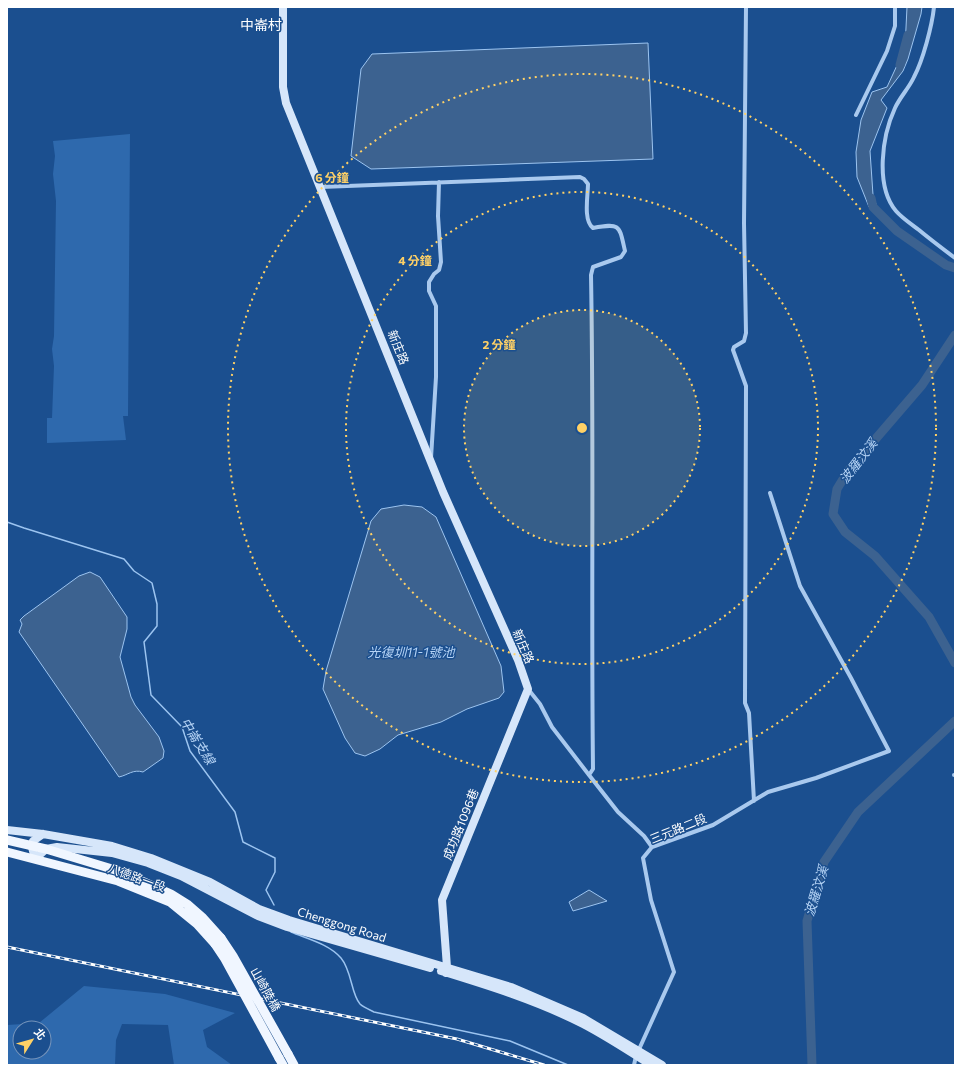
<svg xmlns="http://www.w3.org/2000/svg" width="962" height="1072" font-family="Commissioner,'Noto Sans TC',sans-serif">
<rect width="100%" height="100%" fill="#1b4f8f"/>
<!-- green -->
<path fill="#2e69ad" fill-rule="evenodd" d="M130,134l-2,282h-5l3,24 -79,3v-25h5l2,-52 -2,-17 2,-13 2,-135 -3,-27 2,-18 -2,-15z
M84,986l81,8 70,19 -32,17 4,17 25,18h-58l-6,-40 -46,-1 -6,16 -1,25h-108v-40l32,-2zM20,1028h24v24h-24z"/>
<!-- water -->
<path fill="#3c6290" stroke="#9cc4f0" d="M907,7h15l-1,7 -13,45 -5,12 -22,29 6,8 -17,43 3,44 5,15 -9,-3 -12,-30 -1,-25 5,-32 11,-28 15,-5 18,-39z
M648,43l5,116 -282,10 -20,-13 10,-87 11,-15z
M404,505l18,2 14,10 65,149 3,26 -5,6 -32,11 -26,13 -43,13 -18,14 -15,7 -10,-3 -10,-15 -22,-49 3,-18 45,-150 10,-12z
M90,572l10,5 27,40v12l-7,28 11,40 4,8 24,32 5,14 -1,7 -20,14c-10,-3 -15,3 -24,5l-100,-145 3,-8 -2,-4 4,-4 55,-40z
M589,890l18,11 -34,10 -4,-9z"/>
<g fill="none" stroke-linecap="round" stroke-linejoin="round">
<!-- stream -->
<path stroke="#9cc4f0" stroke-width="1.5" d="M7,522l17,6 100,31 10,12 18,12 5,21v22l-13,16 7,53 31,32 8,24 45,61 8,30 32,16v14l-9,18 8,15
M291,932c17,7 38,12 50,26 11,13 10,36 19,46 3,3 10,6 14,8l136,29 58,24"/>
<!-- river -->
<path stroke="#3c6290" stroke-width="9" d="M900,65l8,-30
M871,198l2,9 24,24 49,34 9,3
M955,335l-33,50 -74,86 -11,18 -4,25 12,18 30,24 54,61 26,46
M812,1065l-5,-144 17,-59 34,-50 97,-91"/>
<!-- street -->
<path stroke="#a9c9ee" stroke-width="4" d="M746,7l-2,216 2,110 -2,8 -10,6 -1,3 13,36 -1,317 4,10 5,88
M934,7c-2,19 -11,53 -20,70 -5,11 -14,20 -19,31 -13,28 -20,78 1,103 6,7 15,13 23,19 12,10 24,19 36,28
M856,115l31,-64 8,-25v-19
M321,187l259,-10 4,2 4,5c0,11 -5,37 5,44 28,-5 26,-3 32,23l-4,6 -28,10 -2,8c3,164 0,329 2,494l-4,6
M431,458l5,-81v-71l-7,-15v-9l5,-8 5,-4 2,-8 -3,-46 1,-34
M528,689l12,15 12,23 37,48 29,37 26,24 8,11
M954,775h1
M634,1065l2,-9 38,-84 -23,-72 -8,-42 9,-11 61,-22 55,-33 48,-14 73,-27 -38,-73 -51,-92 -30,-93"/>
<!-- secondary -->
<path stroke="#d6e6fa" stroke-width="8" d="M283,7v80l3,16 157,389 75,168 10,29 -86,211 5,67 -1,6
M7,830l36,4 69,12 39,12 59,24 49,27 30,11 222,67 72,31 79,47
M43,834l-10,7 -1,6 3,12 11,-10 11,-2 55,6 36,10 33,13 77,40 29,11 143,41
M441,971c49,15 97,30 142,53 23,12 46,27 68,41"/>
<!-- primary -->
<path stroke="#f0f6ff" stroke-width="9" d="M7,840l39,9 76,23 49,22 16,10 16,14 18,20
M7,852l111,29 52,21 27,22 18,20
M288,1054l6,11
M279,1058l4,7"/>
<defs>
<path id="rail" d="M7,947l450,92 87,26"/>
</defs>
<!-- rail casing -->
<use href="#rail" stroke="#fff" stroke-width="3"/>
<!-- rail -->
<use href="#rail" stroke="#1b4f8f" stroke-width="1.5" stroke-dasharray="4.5" stroke-linecap="butt"/>
<!-- primary-bridge -->
<path stroke="#f0f6ff" stroke-width="9" d="M221,938l12,18 55,98
M215,944l10,15 54,99"/>
</g>
<!-- distance rings -->
<circle cx="582" cy="428" r="118" fill="#ffd166" fill-opacity=".12"/>
<g fill="none" stroke="#ffd166" stroke-width="2" stroke-dasharray="2 4">
<circle cx="582" cy="428" r="118"/>
<circle cx="582" cy="428" r="236"/>
<circle cx="582" cy="428" r="354"/>
</g>
<g text-anchor="middle" dominant-baseline="central" stroke-width="3" stroke-linejoin="round" paint-order="stroke">
<!-- street labels -->
<g font-size="12" fill="#fff" stroke="#1b4f8f">
<text transform="translate(399 347) rotate(68)">新庄路</text>
<text transform="translate(524 646) rotate(67)">新庄路</text>
<text transform="translate(460 824) rotate(-68)">成功路1096巷</text>
<text transform="translate(678 828) rotate(-22)">三元路二段</text>
<text transform="translate(137 877) rotate(20)">八德路一段</text>
<text transform="translate(342 924) rotate(17)">Chenggong Road</text>
<text transform="translate(266 989) rotate(61)">山崎陸橋</text>
</g>
<!-- water labels -->
<g font-size="13" font-style="italic" fill="#b5d3f5" stroke="#1b4f8f">
<text transform="translate(858 461) rotate(-52)">波羅汶溪</text>
<text x="411" y="652">光復圳11-1號池</text>
<text transform="translate(198 741) rotate(58)">中崙支線</text>
<text transform="translate(816 891) rotate(-73)">波羅汶溪</text>
</g>
<!-- quarter labels -->
<g font-size="14" fill="#fff" stroke="#1b4f8f">
<text x="261" y="24">中崙村</text>
</g>
</g>
<circle cx="582" cy="428" r="6" fill="#ffd166" stroke="#1b4f8f" stroke-width="2"/>
<g font-size="12" text-anchor="middle" font-weight="bold" fill="#ffd166" stroke="#1b4f8f" stroke-width="3" stroke-linejoin="round" paint-order="stroke">
<text x="332" y="182">6 分鐘</text>
<text x="415" y="265">4 分鐘</text>
<text x="499" y="349">2 分鐘</text>
</g>
<!-- border -->
<rect width="962" height="1072" fill="none" stroke="#ffffff" stroke-width="16"/>
<!-- north arrow -->
<g transform="translate(32 1040) rotate(53)"><circle r="19" fill="#1b4f8f" stroke="#7695bc"/>
<path d="M0-3L7 15L0 10L-7 15Z" fill="#ffd166"/>
<text y="-6" font-size="11" font-weight="bold" text-anchor="middle" fill="#ffffff">北</text>
</g>
</svg>
